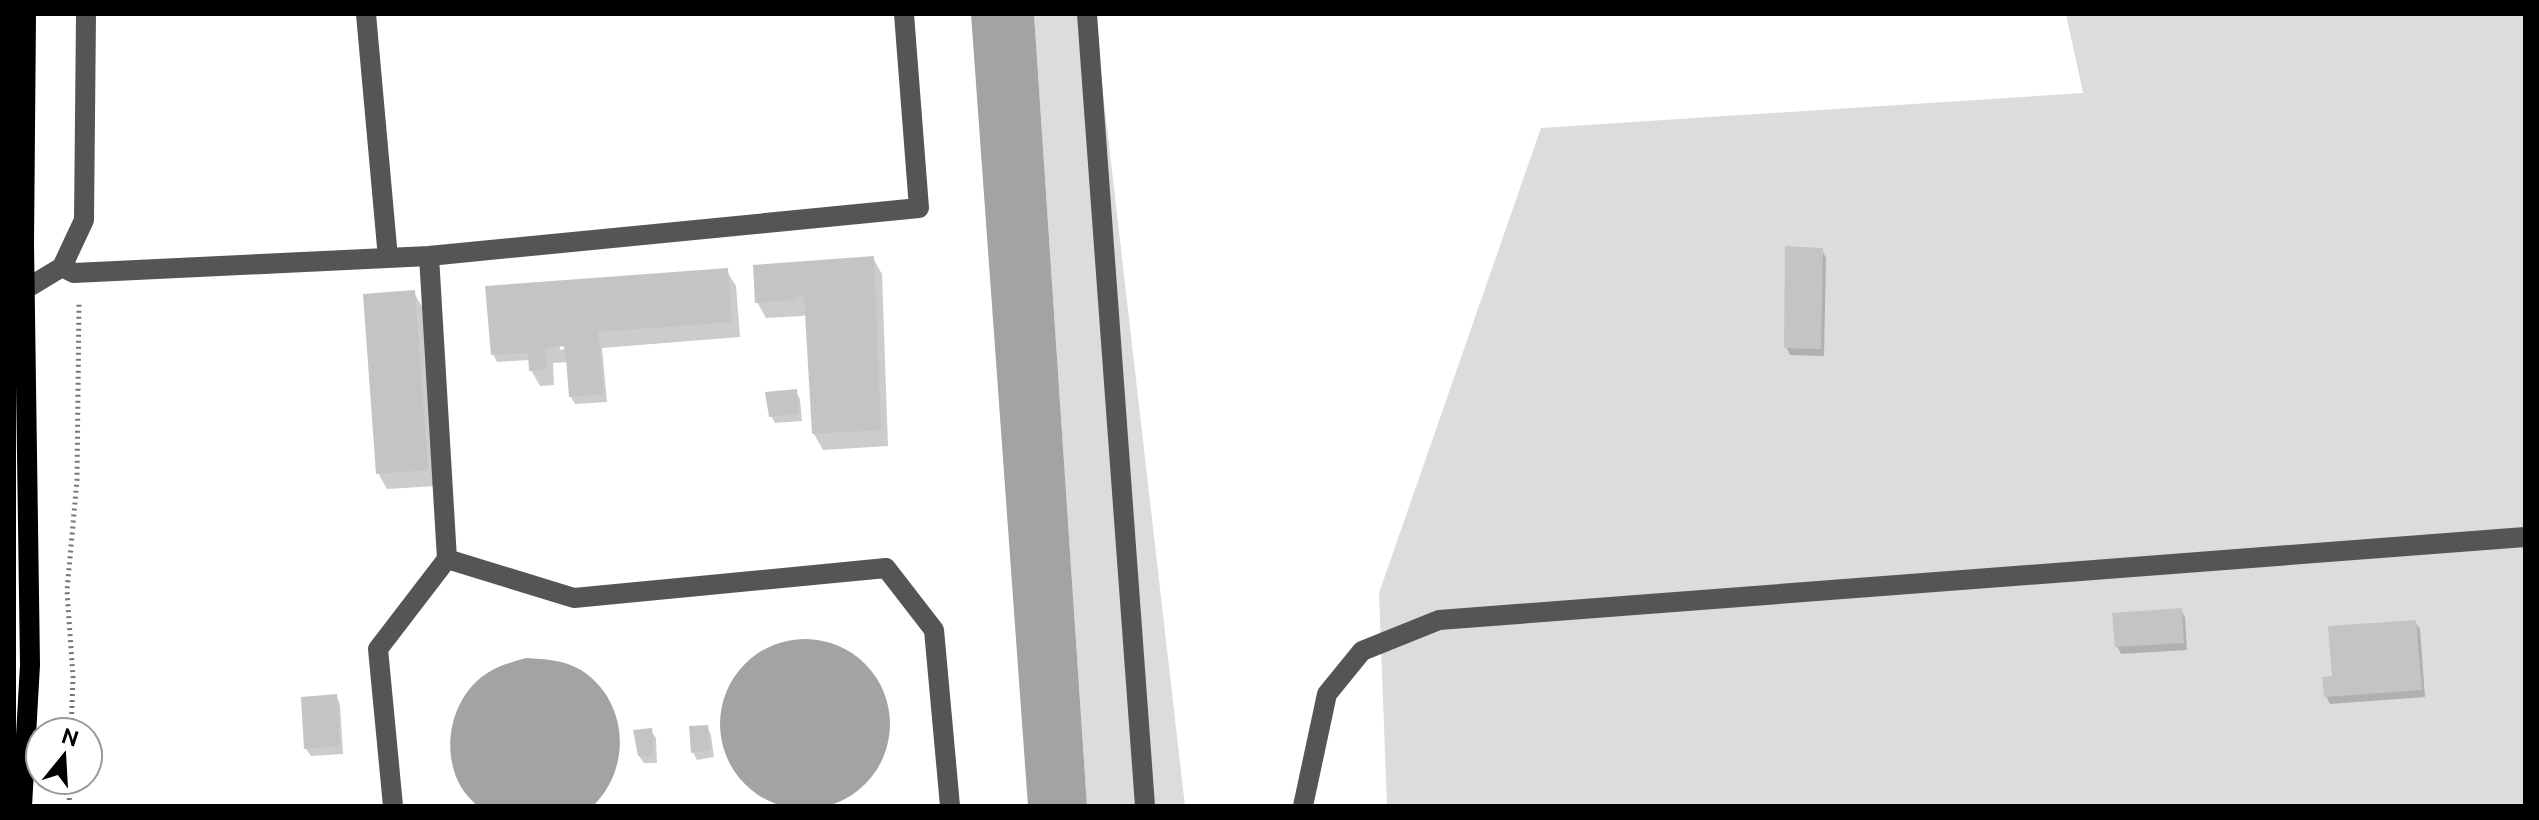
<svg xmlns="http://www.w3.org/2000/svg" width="2539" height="820" font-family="Ubuntu,sans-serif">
<rect width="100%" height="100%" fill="#fff"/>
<!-- green -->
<path fill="#dcdcdc" d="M1034,14h60l91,792h-98z
M2066,14h459v792h-1138l-8,-213 162,-465 542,-35z"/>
<!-- water -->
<path fill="#a3a3a3" d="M971,14h63l53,792h-59z
M720 724a85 85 0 1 1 170 0a85 85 0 1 1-170 0Z
M526,658c19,1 38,2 55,12 48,31 51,98 12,136h-116c-5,-6 -12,-12 -16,-19 -19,-33 -12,-79 15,-105 14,-14 32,-19 50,-24z"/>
<!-- shadow -->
<path fill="#0003" fill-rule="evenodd" d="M1822,250l4,8 -2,98 -34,-1 -4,-8z
M873,258l9,16 6,172 -65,4 -9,-16 -7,-121 -4,3 -37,2 -9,-16z
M726,270l10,16 4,51 -138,11 5,54 -32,2 -4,-7 -3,-35 -15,1 1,22 -14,1 -9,-16 -1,-10 -33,2 -4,-8 -6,-66 34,-3 4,7 -1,-8zM562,324l2,25 -4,1 -2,-25z
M414,293l9,15 13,178 -49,3 -9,-16z
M796,392l4,7 2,22 -27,2 -4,-7z
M2181,610l4,7 2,33 -66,4 -4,-8z
M2415,622l5,7 5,68 -95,7 -4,-8 8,-18z
M336,696l4,8 3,50 -32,2 -5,-7z
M707,727l4,8 3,22 -17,3 -4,-8z
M651,731l5,7 1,25h-13l-5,-7z"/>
<!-- building -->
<path fill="#c4c4c4" d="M1785,246l38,2 -2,101 -37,-1z
M874,256l7,174 -69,4 -8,-138 -9,2v2l-40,3 -2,-38z
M728,268l4,54 -134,10 6,62 -35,3 -4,-51 -20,2 2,21 -18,2 -1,-18 -37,2 -6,-69z
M415,290l13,180 -52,4 -13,-180z
M797,389l2,25 -30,3 -4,-25z
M2182,608l2,35 -69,4 -3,-34z
M2416,620l6,70 -98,7 -2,-20 10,-1 -4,-50z
M337,694l3,52 -36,3 -3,-52z
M708,725l3,25 -20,3 -2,-27z
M652,728l2,27 -16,1 -5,-26z"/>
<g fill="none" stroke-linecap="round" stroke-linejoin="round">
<!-- path -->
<path stroke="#777" stroke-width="5" stroke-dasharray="2 4" stroke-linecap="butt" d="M71,732l2,-55 -6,-86 10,-111 2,-178
M69,806l1,-26"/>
<!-- minor -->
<path stroke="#555" stroke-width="20" d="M366,14l22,244
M1087,14l58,792
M62,267l12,6 355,-17
M24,290l38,-23 22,-47 2,-206
M447,559l127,39 312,-30 48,62 16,176
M393,806l-15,-157 69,-90 -18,-303 490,-48 -15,-194
M1303,806l24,-112 35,-43 77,-31 1086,-83"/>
<!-- major -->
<path stroke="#000" stroke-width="20" d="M22,806l8,-141 -6,-421 2,-230"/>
</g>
<!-- border -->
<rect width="2539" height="820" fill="none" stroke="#000000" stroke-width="32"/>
<!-- north arrow -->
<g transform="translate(64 756) rotate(18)"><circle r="38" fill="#ffffff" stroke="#999999" stroke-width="2"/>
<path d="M0-6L14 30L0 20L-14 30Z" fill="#000000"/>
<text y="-12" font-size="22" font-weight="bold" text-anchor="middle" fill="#000000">N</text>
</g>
</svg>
